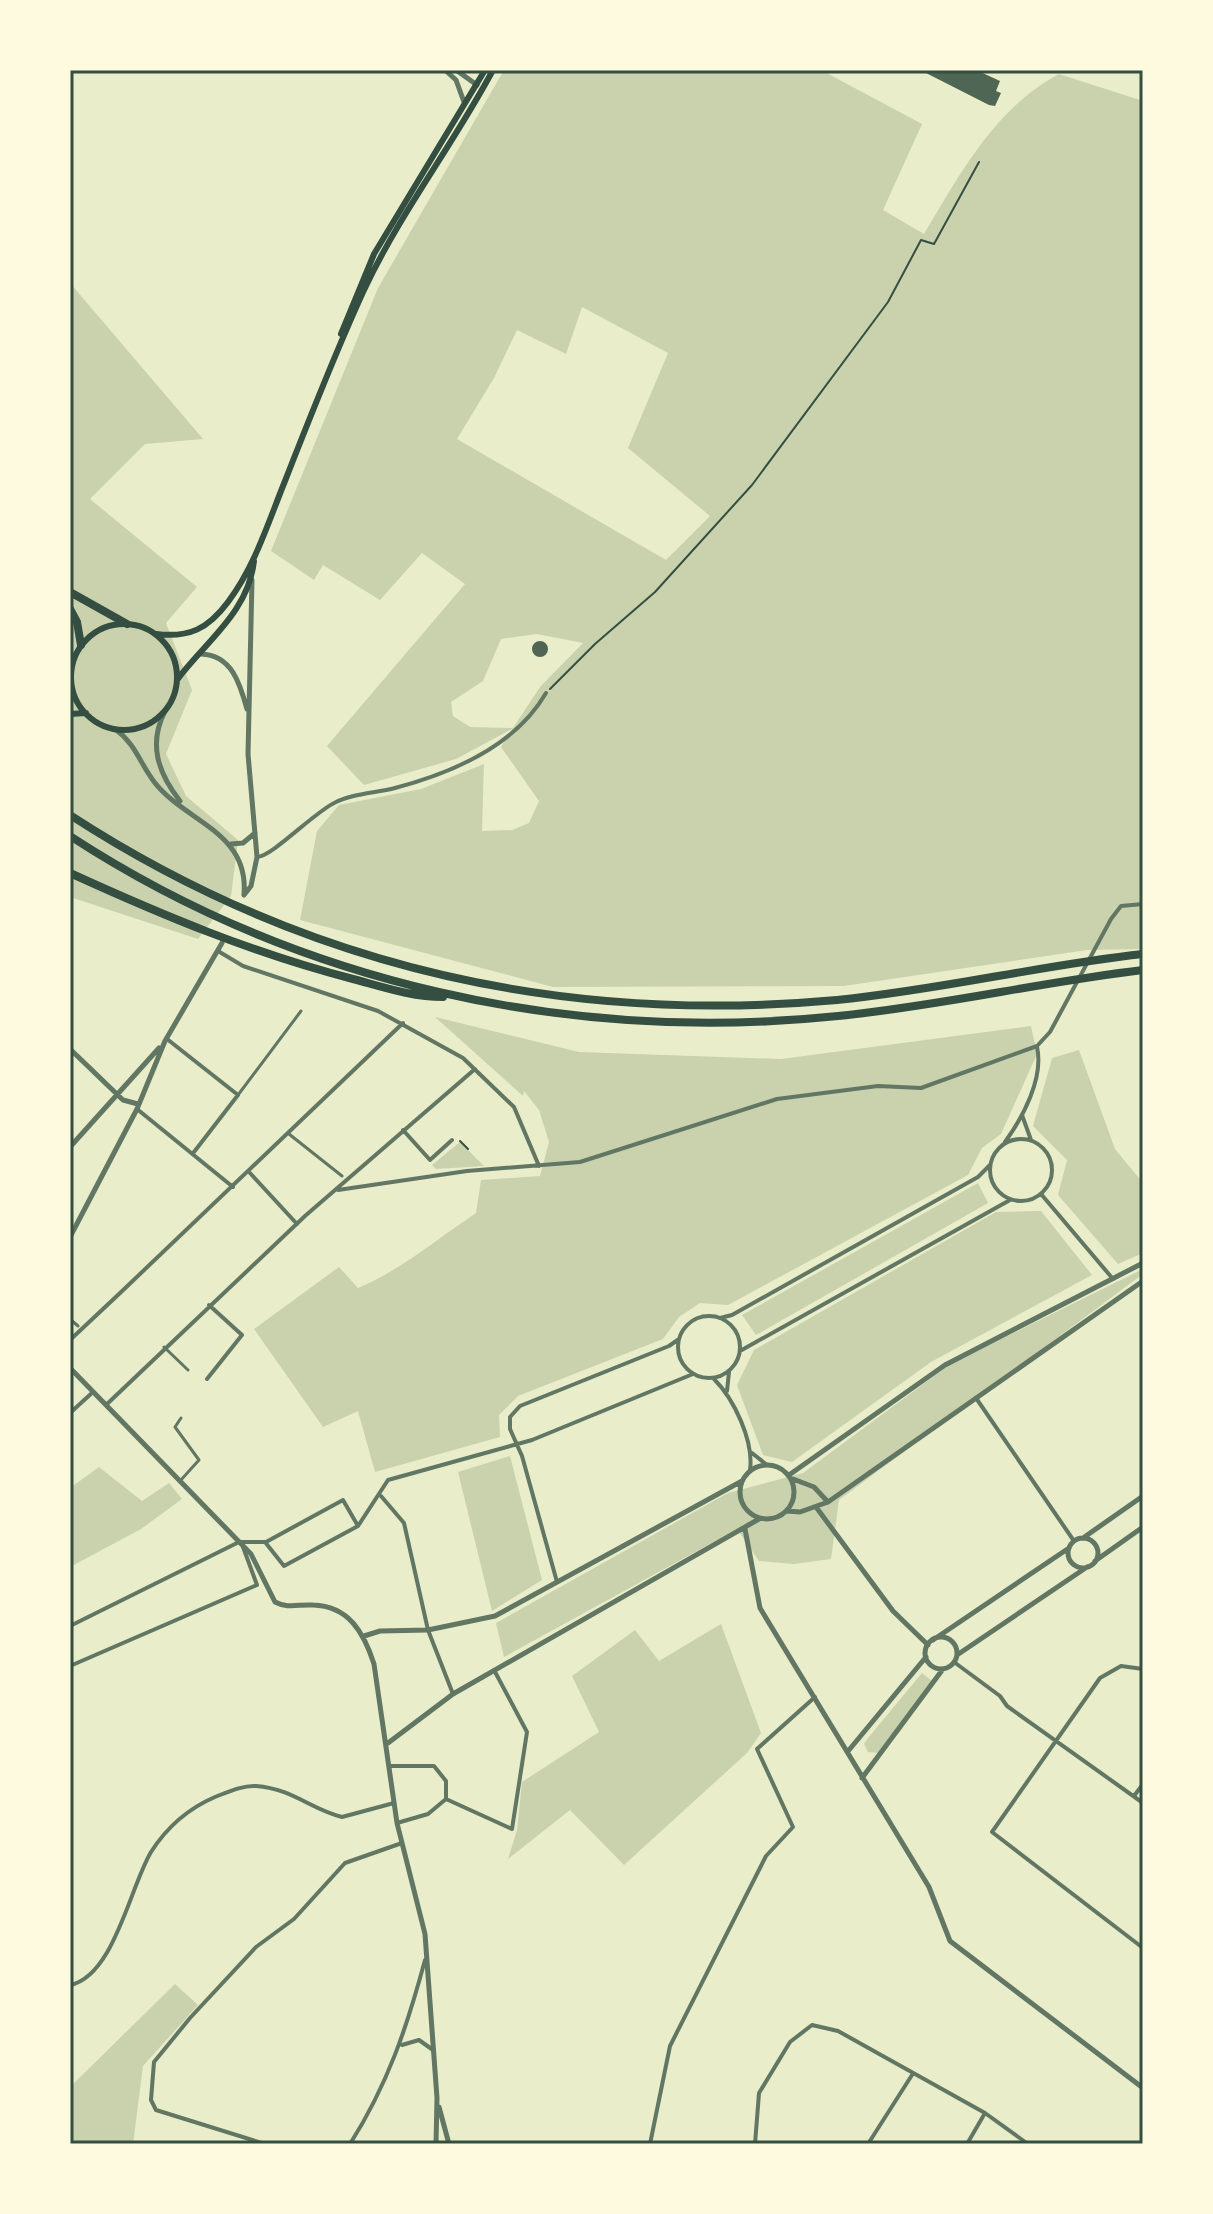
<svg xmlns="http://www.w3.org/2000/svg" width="1213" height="2214" font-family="'Source Sans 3',sans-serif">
<rect width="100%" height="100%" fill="#e9edc9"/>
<!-- green -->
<path fill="#cad2ad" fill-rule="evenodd" d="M504,70h317l101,54 -39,86 41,24c36,-60 71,-126 135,-160l84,27v848l-56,1 -243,36 -291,1 -253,-67 17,-89 22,-26 82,-16 63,-25 -2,67 30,-1 17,-7 10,-22 -38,-54 11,-18 -56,30 -92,26 -37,-39 138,-162 -43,-31 -42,47 -57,-35 -9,15 -43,-29 107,-263zM582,307l86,46 -40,95 82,68 -44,44 -209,-121 37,-61 23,-48 49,24zM537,634l46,9 -43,44 -27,41 -43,-1 -17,-11 -2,-14 32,-21 18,-42z
M70,283l133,156 -58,5 -55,55 107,88 -31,36 26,67 -26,64 20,42 52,44 -7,56 -33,43 -128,-42z
M435,1017l144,35 202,7 250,-33 6,28 -36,80 -19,14 -14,27 -240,130 -28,-2 -21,14 -16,22 -145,57 -19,19 1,22 -125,35 -17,-61 -35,16 -69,-98 85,-62 19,21c43,-18 79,-49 118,-75l5,-33 59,-4 9,-34 -10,-32 -15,-19 -1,5z
M1079,1050l36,99 28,34v70l-25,11 -60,-69 9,-35 -34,-34 19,-68z
M460,1142l24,24 -48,3 -4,-4z
M978,1183l10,20 -232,132 -14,-20z
M1041,1211l51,64 -161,87 -139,100 -29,-7 -26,-70 17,-35 242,-138z
M1143,1269v5l-304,226 -8,59 -37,5 -35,-3 -22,-32 -233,128 -8,-34 232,-130 75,-20 146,-108z
M510,1456l32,124 -50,31 -34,-139z
M99,1467l43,34 27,-18 13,16 -41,30 -71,38v-79z
M721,1624l40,109 -14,20 -123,112 -54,-55 -62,49 9,-29 5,-48 77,-50 -27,-56 63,-46 24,31z
M922,1673l10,8 -53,72 -11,-1 -4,-8 4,-6z
M175,1984l23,21 -55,61 -10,78h-63v-57z"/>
<!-- building -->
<path fill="#4f6655" d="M928,70h48l24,11 -4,10 5,2 -6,13 -6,-1 -63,-32z
M532 649a8 8 0 1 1 16 0a8 8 0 1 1-16 0Z"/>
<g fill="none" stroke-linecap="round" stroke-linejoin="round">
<!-- path -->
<path stroke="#344e41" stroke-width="2" d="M550,689l45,-45 60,-52 97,-107 136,-183 33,-62 13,4 45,-82
M460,1141l8,8"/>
<!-- pedestrian -->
<path stroke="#617663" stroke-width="3" d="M238,1095l63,-84
M289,1134l53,42
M70,1319l8,7
M164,1347l24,23
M180,1481l19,-21 -24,-33 6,-9"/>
<!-- minor -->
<path stroke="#617663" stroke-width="4" d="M257,857c16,-1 57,-45 79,-55 17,-9 41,-9 59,-14 57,-15 121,-43 151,-95
M218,951l25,15 135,45 85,47 51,49 25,59
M167,1039l71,56 -44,57
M137,1109l96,78
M1022,1115l9,25
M403,1130l27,30 22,-20
M990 1170a31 31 0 1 1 62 0a31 31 0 1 1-62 0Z
M1005,1142c18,-25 39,-64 32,-95
M250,1173l47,51
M338,1190l129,-19 113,-9 197,-63 101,-13 43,2 116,-42 13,-14 61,-113 10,-13 22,-2
M1041,1194l72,85
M119,1294l284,-271
M678 1347a31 31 0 1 1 62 0a31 31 0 1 1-62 0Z
M720,1318l12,-3 246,-138 12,-12
M70,1340l49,-46
M740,1351l270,-151
M207,1379l35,-44 -33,-30
M714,1379c20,20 40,62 36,91
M727,1391l2,-19
M976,1398l98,143
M106,1405l199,-189 170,-147
M70,1413l23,-21
M752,1453l15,12
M381,1496l23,27 24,107 25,64
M266,1542l77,-42 15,26
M557,1582l-35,-126 -12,-27v-12l10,-11 149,-60 10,-7
M70,1626l169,-84h26l19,24 74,-40 30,-46 144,-40 161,-66
M954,1662l46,34 7,10 136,97
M70,1666l187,-81 -14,-38
M1143,1669l-22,-3 -21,12 -108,154 151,116
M389,1766h45l12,15v18l-18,15 -31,9
M1134,1796l9,-12
M446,1799l66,30 15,-97 -33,-62
M70,1985c44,-9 60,-98 81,-133 16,-25 36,-43 64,-55 13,-5 28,-12 41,-11 37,3 54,23 86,31l52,-14
M402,2045l17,-5 14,10
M265,2144l-109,-34 -5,-10 3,-38 36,-44 66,-71 38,-28 51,-56 57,-20
M350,2144c38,-60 57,-117 75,-184
M650,2144l20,-98 96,-190 27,-29 -36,-78 58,-52
M755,2144l4,-51 31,-51 22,-17 26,6 147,82 43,31
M868,2144l44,-69
M967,2144l18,-31"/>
<!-- tertiary -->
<path stroke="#617663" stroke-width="5" d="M445,70l11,10 8,22
M456,70l21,15
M459,70h18
M201,654c31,1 39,30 46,55
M165,711c-17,33 -7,62 15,90
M115,729c21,15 25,35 40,54 31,39 94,49 89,111
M231,844l12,-1 12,-10
M244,895l7,-9 6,-29 -9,-103 4,-174
M70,1049l53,51 15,4
M70,1147l89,-99
M70,1237l67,-128 28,-68 57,-98
M70,1368l181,186 24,48c13,7 24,2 38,3 36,1 51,28 61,59l23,159 28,111 12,164 -1,46
M740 1492a27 27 0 1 1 54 0a27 27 0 1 1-54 0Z
M789,1475l156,-110 198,-102
M793,1479l21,8 14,15
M816,1507l77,104 35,34
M787,1511l13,1 28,-10 315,-221
M745,1529l15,79 169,279 21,54 193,147
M1083,1538l60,-42
M1068 1553a15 15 0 1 1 30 0a15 15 0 1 1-30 0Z
M1095,1561l48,-34
M364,1636l16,-5 48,-1 67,-14 247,-135
M925 1653a16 16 0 1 1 32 0a16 16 0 1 1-32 0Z
M933,1640l136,-92
M957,1655l130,-88
M388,1743l65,-49 306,-175
M849,1750l77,-93
M862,1778l81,-109
M439,2107l10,37"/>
<!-- secondary -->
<path stroke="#344e41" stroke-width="6" d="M341,334l33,-80 111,-184
M71 677a53 53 0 1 1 106 0a53 53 0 1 1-106 0Z
M156,634c33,4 52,-5 72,-32 27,-36 40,-79 57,-121 25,-64 50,-128 79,-191 36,-77 89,-145 129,-220
M177,680c29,-39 71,-67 77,-119
M70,714l16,-1"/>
<!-- motorway -->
<path stroke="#344e41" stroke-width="8" d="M70,592l57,32
M70,609l7,13 4,23
M70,815c234,152 490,210 767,185 103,-10 204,-35 306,-46
M70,836c227,148 500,208 768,180 102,-10 203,-34 305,-46
M70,873c92,42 185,81 283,106 30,8 59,18 90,18"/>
</g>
<!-- border -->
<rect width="1213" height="2214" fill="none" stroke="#fefae0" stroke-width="144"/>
<rect x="72" y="72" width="1069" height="2070" fill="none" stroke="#344e41" stroke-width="3"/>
</svg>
